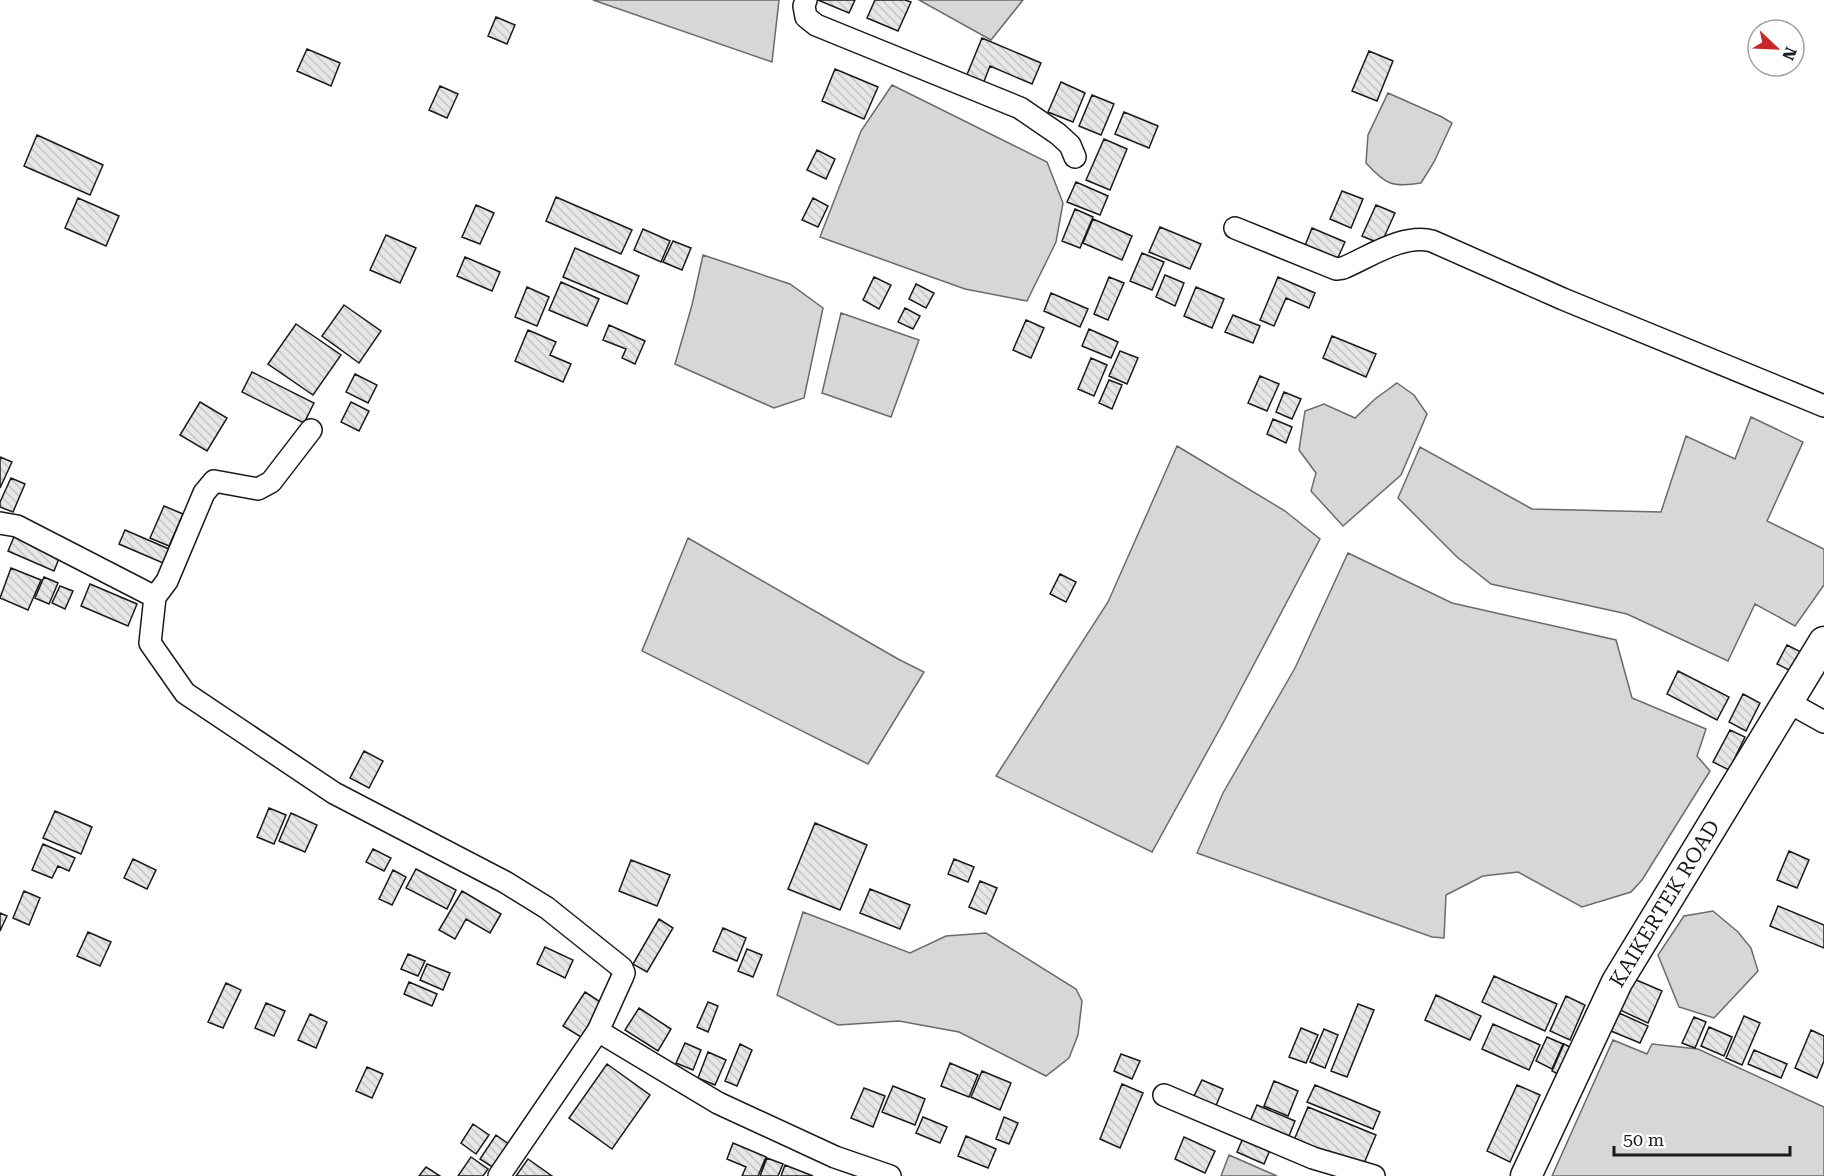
<svg xmlns="http://www.w3.org/2000/svg" width="1824" height="1176" font-family="'Roboto Serif',serif">
<defs>
<pattern id="building-back-hatch" width="6" height="6" patternUnits="userSpaceOnUse" patternTransform="scale(1.5)"><rect width="6" height="6" fill="#e6e6e6"/><path d="M-1 5l2 2M0 0l6 6M5-1l2 2" fill="none" stroke="#c5c5c5"/></pattern>
</defs>
<rect width="100%" height="100%" fill="#fff"/>
<!-- water -->
<path fill="#d7d7d7" stroke="#6a6a6a" stroke-width="1.5" d="M593,0h186l-7,62z
M919,0h104l-32,40z
M892,85l155,77 16,41 -7,39 -29,59 -62,-12 -145,-52 41,-106z
M1388,93l54,24 10,6 -18,39 -13,21c-29,5 -36,1 -55,-20l2,-28z
M703,255l87,29 33,24 -19,90 -30,10 -99,-44 17,-59z
M841,313l78,27 -28,77 -69,-24z
M1397,383l17,12 13,19 -26,61 -58,51 -32,-35 5,-18 -17,-23 6,-39 19,-7 31,14 20,-19z
M1751,417l52,25 -36,79 57,28v36l-29,41 -40,-22 -27,57 -101,-47 -136,-30 -34,-27 -59,-59 22,-51 112,62 129,3 25,-76 49,23z
M1177,446l108,65 35,28 -97,184 -71,129 -156,-76 112,-174z
M688,538l210,121 26,13 -56,92 -226,-113z
M1348,553l104,50 164,37 16,58 74,31 -9,27 13,15 -68,109 -11,12 -49,15 -64,-35 -35,4 -37,19 -2,43 -12,-1 -235,-84 26,-60 72,-125z
M1713,911l25,21 13,16 7,23 -44,47 -35,-11 -21,-52 26,-39z
M803,912l107,41 36,-17 40,-3 90,56 6,12 -4,34 -9,23 -23,18 -87,-44 -60,-11 -61,4 -61,-30z
M1613,1040l34,14 5,-10 46,5 126,58v69h-272z
M1229,1155l48,21h-56z"/>
<!-- building -->
<path fill="url(#building-back-hatch)" stroke="#1a1a1a" stroke-width="1.5" d="M818,0h37l-6,13z
M875,0h30l6,2 -13,29 -31,-13z
M496,17l19,8 -8,19 -19,-8z
M982,38l59,25 -9,21 -42,-18 -7,18 -17,-7z
M307,49l33,14 -9,23 -34,-15z
M1369,51l24,10 -16,40 -25,-10z
M835,69l43,18 -14,32 -42,-18z
M1061,82l24,11 -12,29 -25,-10z
M440,86l18,8 -11,24 -18,-8z
M1092,95l22,9 -13,31 -22,-9z
M1124,112l34,14 -9,22 -34,-14z
M37,135l66,30 -13,30 -66,-29z
M1104,139l23,10 -17,41 -24,-10z
M817,150l18,9 -9,20 -19,-9z
M1076,182l32,14 -8,19 -33,-13z
M1342,191l21,8 -12,29 -21,-9z
M556,197l76,33 -11,24 -75,-33z
M78,198l41,18 -13,30 -41,-18z
M813,198l15,8 -10,21 -16,-7z
M476,205l18,8 -14,31 -18,-7z
M1376,205l19,8 -14,31 -19,-8z
M1075,209l18,8 -13,31 -18,-7z
M1093,219l39,17 -10,24 -39,-17z
M1160,227l41,17 -11,25 -41,-17z
M1312,228l33,14 -9,20 -32,-14z
M643,229l27,12 -9,21 -27,-12z
M386,235l30,13 -16,35 -30,-13z
M673,241l18,7 -9,22 -19,-8z
M575,248l64,28 -12,28 -64,-27z
M1142,253l22,9 -12,28 -22,-9z
M465,257l35,15 -8,19 -35,-15z
M1165,275l19,8 -9,23 -19,-9z
M874,277l17,8 -12,24 -16,-9z
M1109,277l15,6 -16,37 -14,-6z
M1278,277l37,16 -6,15 -23,-10 -12,28 -14,-6z
M561,282l38,17 -12,27 -38,-16z
M916,284l18,9 -8,15 -17,-9z
M527,287l22,10 -12,29 -22,-9z
M1196,287l28,12 -12,29 -28,-12z
M1051,293l37,16 -8,18 -36,-16z
M344,305l37,26 -22,32 -37,-27z
M905,308l15,8 -7,13 -15,-7z
M1233,315l27,11 -7,17 -28,-11z
M1026,320l18,8 -13,30 -18,-8z
M296,324l45,31 -28,40 -45,-31z
M609,325l36,16 -10,23 -13,-6 4,-9 -23,-9z
M1089,329l29,13 -7,16 -29,-12z
M528,330l28,12 -6,13 21,9 -8,18 -48,-21z
M1332,336l44,18 -10,23 -43,-19z
M1120,351l18,7 -11,26 -18,-8z
M1091,358l16,7 -13,31 -16,-7z
M252,372l62,31 -10,20 -62,-31z
M355,374l22,11 -9,18 -22,-11z
M1260,376l19,8 -12,27 -19,-8z
M1109,380l13,5 -10,24 -13,-6z
M1284,392l17,7 -9,20 -16,-7z
M200,402l27,16 -20,33 -27,-16z
M351,402l18,9 -10,20 -18,-9z
M1273,419l19,8 -6,16 -19,-9z
M0,457l12,5 -12,26z
M11,478l14,6 -12,28 -13,-5v-5z
M164,506l19,8 -14,32 -19,-8z
M125,530l44,19 -6,14 -44,-19z
M16,532l46,19 -8,20 -46,-20z
M11,568l30,12 -13,30 -28,-12z
M1060,574l16,8 -10,20 -16,-8z
M44,577l14,6 -9,21 -14,-6z
M90,584l47,20 -9,22 -47,-20z
M60,586l13,5 -8,18 -13,-6z
M1787,645l14,7 -10,19 -14,-7z
M1678,671l51,26 -12,23 -50,-26z
M1743,694l17,9 -14,28 -17,-9z
M1730,730l15,7 -16,33 -16,-8z
M364,751l19,10 -14,27 -19,-10z
M269,808l17,7 -12,29 -17,-7z
M55,811l37,16 -11,27 -38,-16z
M291,813l26,12 -12,27 -26,-11z
M815,823l52,22 -27,65 -52,-21z
M43,844l32,14 -6,13 -11,-5 -6,12 -20,-8z
M373,849l18,9 -7,13 -18,-9z
M1789,851l20,9 -12,28 -20,-8z
M133,859l23,11 -9,19 -23,-11z
M954,859l20,8 -6,15 -20,-8z
M631,860l39,15 -13,31 -38,-15z
M416,869l40,21 -9,19 -41,-21z
M393,870l13,7 -14,28 -13,-6z
M980,881l17,7 -11,26 -17,-7z
M870,889l40,16 -10,24 -40,-16z
M24,891l16,7 -11,27 -16,-7z
M462,891l39,23 -11,19 -24,-14 -11,20 -16,-9z
M1778,906l46,19v23l-54,-22z
M0,913l7,3 -7,15z
M659,919l14,9 -26,44 -14,-8z
M723,928l23,10 -9,23 -24,-10z
M88,932l23,10 -11,24 -23,-10z
M545,947l28,13 -8,18 -28,-14z
M747,949l15,6 -9,22 -15,-6z
M408,954l17,7 -7,15 -17,-7z
M427,964l23,9 -7,17 -23,-10z
M1494,976l63,28 -12,27 -63,-29z
M1634,979l28,12 -14,32 -28,-13z
M409,982l28,12 -5,12 -28,-12z
M226,983l15,7 -18,38 -15,-6z
M585,992l17,11 -21,34 -18,-11z
M1436,995l45,21 -11,24 -45,-20z
M1566,996l19,9 -15,35 -20,-9z
M708,1002l10,4 -10,26 -11,-5z
M266,1003l19,8 -11,25 -19,-8z
M1358,1004l16,6 -27,67 -16,-6z
M639,1008l32,21 -13,22 -33,-21z
M1619,1013l29,13 -8,17 -29,-12z
M310,1014l17,8 -11,26 -18,-8z
M1744,1016l16,7 -18,42 -16,-7z
M1694,1017l12,5 -11,26 -13,-5z
M1493,1024l47,21 -11,25 -47,-21z
M1709,1027l23,10 -8,19 -23,-10z
M1301,1028l17,7 -12,28 -17,-6z
M1324,1029l14,6 -13,33 -15,-6z
M1811,1030l13,6v25l-7,17 -22,-10z
M1547,1037l16,7 -11,25 -16,-8z
M685,1043l16,7 -8,20 -17,-7z
M740,1044l12,6 -15,36 -12,-5z
M1564,1044l8,4 -12,27 -8,-4z
M1754,1050l33,14 -6,14 -33,-14z
M708,1052l18,8 -11,25 -17,-7z
M1121,1054l19,7 -8,18 -18,-8z
M950,1063l28,12 -9,22 -28,-11z
M607,1064l43,31 -38,54 -43,-31z
M367,1067l16,7 -11,24 -16,-7z
M982,1071l29,12 -11,27 -29,-13z
M1202,1080l21,9 -8,19 -22,-10z
M1274,1081l24,10 -10,25 -24,-10z
M1122,1084l21,9 -23,55 -20,-9z
M1315,1085l65,27 -7,17 -66,-27z
M1517,1085l23,10 -30,67 -23,-11z
M893,1086l32,13 -10,26 -33,-13z
M864,1088l21,8 -12,31 -22,-9z
M1257,1105l38,16 -8,20 -39,-15z
M1308,1107l68,28 -14,33 -68,-28z
M923,1117l24,10 -7,16 -24,-10z
M1004,1117l14,6 -9,21 -13,-5z
M473,1124l16,11 -13,19 -15,-11z
M496,1135l14,10 -16,23 -14,-9z
M966,1136l30,13 -8,19 -30,-12z
M1184,1137l31,14 -10,22 -30,-14z
M1243,1138l27,12 -6,14 -27,-12z
M733,1143l33,14 -8,19h-16l4,-9 -19,-8z
M471,1157l17,12 -5,7h-25z
M767,1158l16,6 -5,12h-18z
M528,1159l24,17h-36z
M785,1165l28,11h-32z
M426,1167l14,9h-21z"/>
<g fill="none" stroke-linecap="round" stroke-linejoin="round">
<defs>
<path id="street" d="M806,0l-2,6 2,11 10,8 204,83 38,26 12,11 5,12
M1235,228l101,41 7,-1c26,-11 61,-35 89,-27l131,58 261,107
M311,430l-40,52 -13,7 -44,-8 -10,12 -37,88 -12,16 -5,46 35,50 149,100 171,89 42,26 75,60 2,5 -2,5 -24,53 120,72 117,54 55,19
M0,523l17,3 138,71
M1788,702l36,20
M1164,1095l149,63 61,18
M499,1176l99,-145"/>
<g id="secondary">
<path id="s1" d="M1526,1176l91,-194 207,-340"/>
</g>
</defs>
<!-- street casing -->
<use href="#street" stroke="#1a1a1a" stroke-width="24"/>
<!-- secondary casing -->
<use href="#secondary" stroke="#1a1a1a" stroke-width="33"/>
<!-- street -->
<use href="#street" stroke="#fff" stroke-width="21"/>
<!-- secondary -->
<use href="#secondary" stroke="#fff" stroke-width="30"/>
</g>
<g text-anchor="middle" dominant-baseline="central" stroke-width="4.5" stroke-linejoin="round" paint-order="stroke">
<!-- street labels -->
<g font-size="21" fill="#1a1a1a" stroke="#fff">
<text stroke="none"><textPath href="#s1" startOffset="306">KAIKERTEK ROAD</textPath></text>
</g>
</g>
<!-- north arrow -->
<g transform="translate(1776 48) rotate(113)"><circle r="28" fill="#ffffff" stroke="#a3a3a3" stroke-width="1.5"/>
<path d="M0-4.5L10 22L0 15L-10 22Z" fill="#c62828"/>
<text y="-9" font-size="16" font-weight="bold" text-anchor="middle" fill="#1a1a1a">N</text>
</g>
<!-- scale -->
<path d="M1614 1146v9h176v-9" fill="none" stroke="#1a1a1a" stroke-width="3"/>
<text x="1623" y="1146" font-size="18" fill="#1a1a1a" stroke="#ffffff" stroke-width="4.5" paint-order="stroke">50 m</text>
</svg>
